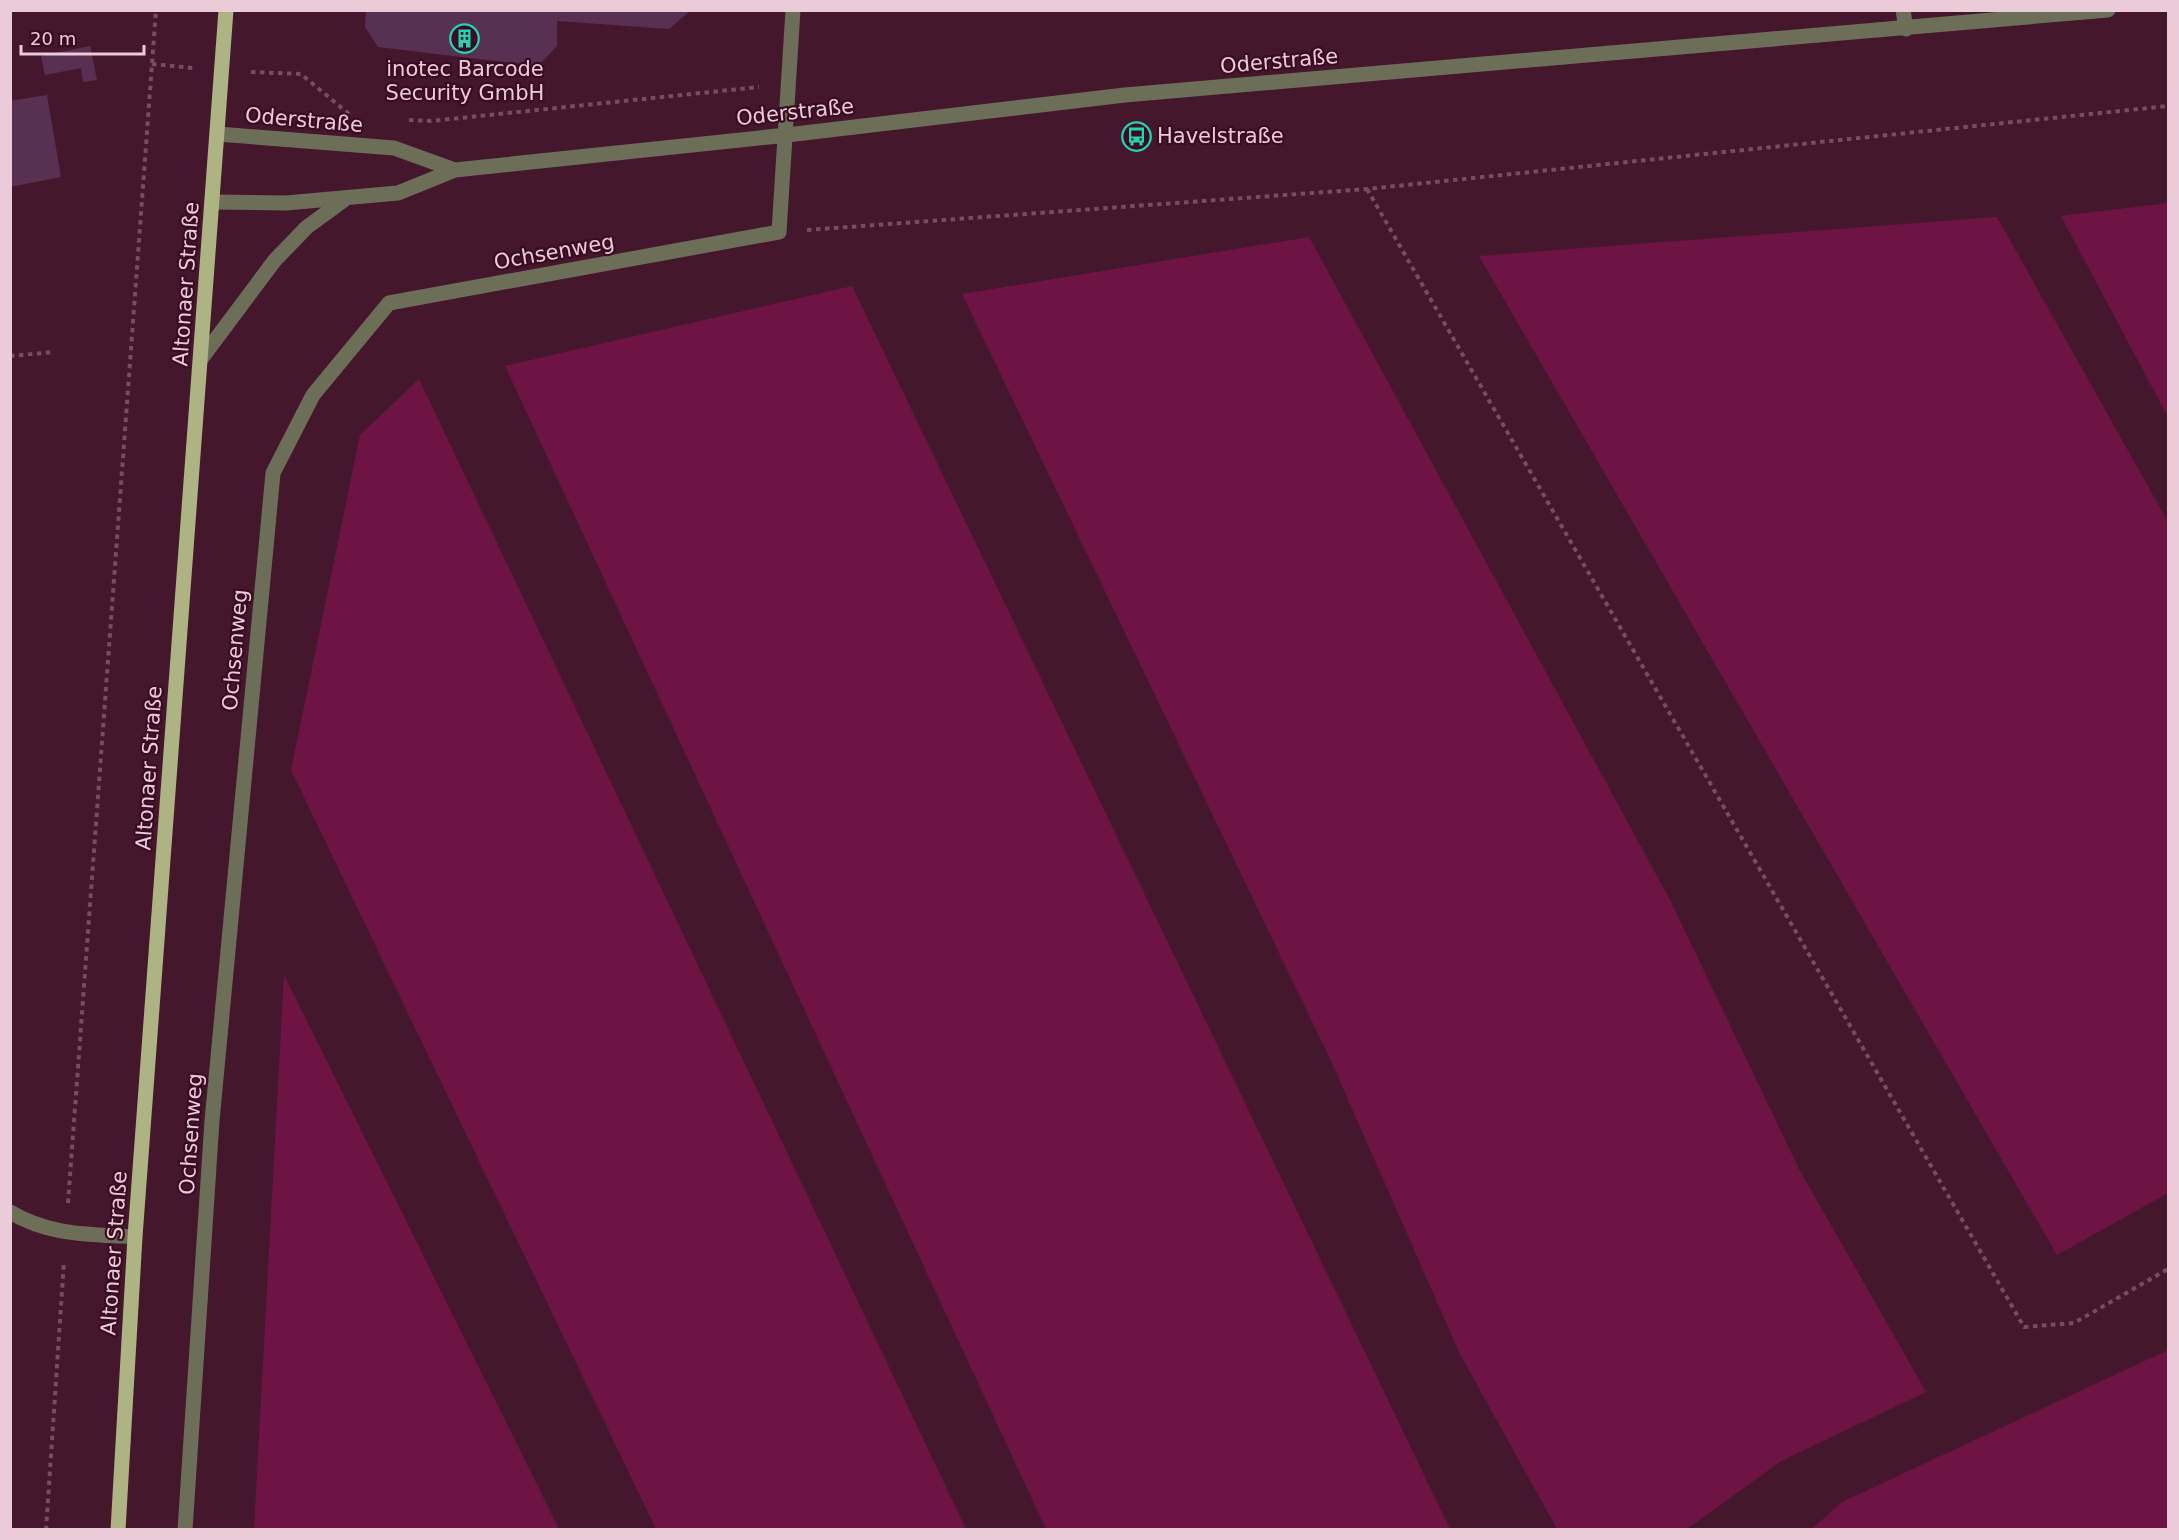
<svg xmlns="http://www.w3.org/2000/svg" width="2179" height="1540" font-family="'DejaVu Sans',sans-serif">
<rect width="100%" height="100%" fill="#45172d"/>
<!-- green -->
<path fill="#6e1445" d="M2168,203v214l-107,-201z
M1997,217l171,305v671l-111,62 -578,-999z
M1309,237l362,665 128,267 127,223 -145,69 -94,68h-130l-97,-175 -128,-291 -370,-769z
M852,286l598,1243h-404l-541,-1163z
M419,379l547,1150h-310l-365,-759 69,-335z
M284,975l275,554h-305z
M2168,1350v179h-356l30,-27z"/>
<!-- building -->
<path fill="#583052" d="M366,10h325l-22,19 -112,-8v25l-19,20 -160,-19 -13,-20z
M90,46l7,34 -14,2 -2,-14 -36,7 -4,-19z
M47,95l14,82 -51,10v-86z"/>
<g fill="none" stroke-linecap="round" stroke-linejoin="round">
<!-- path -->
<path stroke="#774d60" stroke-width="4" stroke-dasharray="4.5 4.5" stroke-linecap="butt" d="M152,64l41,4
M251,72l50,2 48,40
M409,120l22,1 328,-34
M1367,189l657,1138 50,-4 94,-54
M807,230l560,-41 801,-83
M10,356l44,-4
M68,1203l88,-1193
M46,1530l18,-269"/>
<!-- minor -->
<path stroke="#6c6e57" stroke-width="15" d="M1903,10l3,19
M218,134l176,14 61,22
M213,202l73,1 112,-10 57,-23 332,-35 338,-40 983,-85
M201,359l74,-99 32,-33 37,-27
M10,1212c40,24 80,22 125,25
M185,1530l27,-409 61,-648 40,-78 76,-92 390,-71 14,-222"/>
<!-- major -->
<path stroke="#adb383" stroke-width="15" d="M118,1530l17,-293 91,-1227"/>
</g>
<!-- icons -->
<defs>
<symbol id="building-ring" viewBox="-11 -11 22 22"><circle r="9.5" fill="#390c23" stroke="#24d5af" stroke-width="1.5"/><path d="M-4-6H4V6H1V3H-1V6H-4ZM-2.5-4.3h1.7v1.8h-1.7ZM.8-4.3h1.7v1.8H.8ZM-2.5-1h1.7V.8h-1.7ZM.8-1h1.7V.8H.8Z" fill="#24d5af"/></symbol>
<symbol id="bus-ring" viewBox="-11 -11 22 22"><circle r="9.5" fill="#390c23" stroke="#24d5af" stroke-width="1.5"/><path d="M-5-6H5V4H4V6H2V4H-2V6H-4V4H-5ZM-3.5-4V0h7V-4ZM-3.5 1.2v1.5H-2V1.2ZM2 1.2v1.5H3.5V1.2Z" fill="#24d5af"/></symbol>
</defs>
<g fill-rule="evenodd">
<use href="#building-ring" x="448" y="22" width="33" height="33"/>
<use href="#bus-ring" x="1120" y="120" width="33" height="33"/>
</g>
<g text-anchor="middle" dominant-baseline="central" stroke-width="4.5" stroke-linejoin="round" paint-order="stroke">
<!-- street labels -->
<g font-size="21" fill="#eacbd7" stroke="#390c23">
<text transform="translate(1279 61) rotate(-5)">Oderstraße</text>
<text transform="translate(795 112) rotate(-6)">Oderstraße</text>
<text transform="translate(304 120) rotate(5)">Oderstraße</text>
<text transform="translate(554 252) rotate(-10)">Ochsenweg</text>
<text transform="translate(186 284) rotate(-86)">Altonaer Straße</text>
<text transform="translate(235 650) rotate(-85)">Ochsenweg</text>
<text transform="translate(149 768) rotate(-86)">Altonaer Straße</text>
<text transform="translate(191 1134) rotate(-86)">Ochsenweg</text>
<text transform="translate(114 1253) rotate(-86)">Altonaer Straße</text>
</g>
<!-- poi labels -->
<g font-size="21" fill="#eacbd7" stroke="#390c23">
<text x="465" y="69">inotec Barcode<tspan x="465" dy="24">Security GmbH</tspan></text>
<text x="1157" y="136" text-anchor="start">Havelstraße</text>
</g>
</g>
<!-- border -->
<rect width="2179" height="1540" fill="none" stroke="#eacbd7" stroke-width="24"/>
<!-- scale -->
<path d="M21 45v9h123v-9" fill="none" stroke="#eacbd7" stroke-width="3"/>
<text x="30" y="45" font-size="18" fill="#eacbd7" stroke="#390c23" stroke-width="4.5" paint-order="stroke">20 m</text>
</svg>
